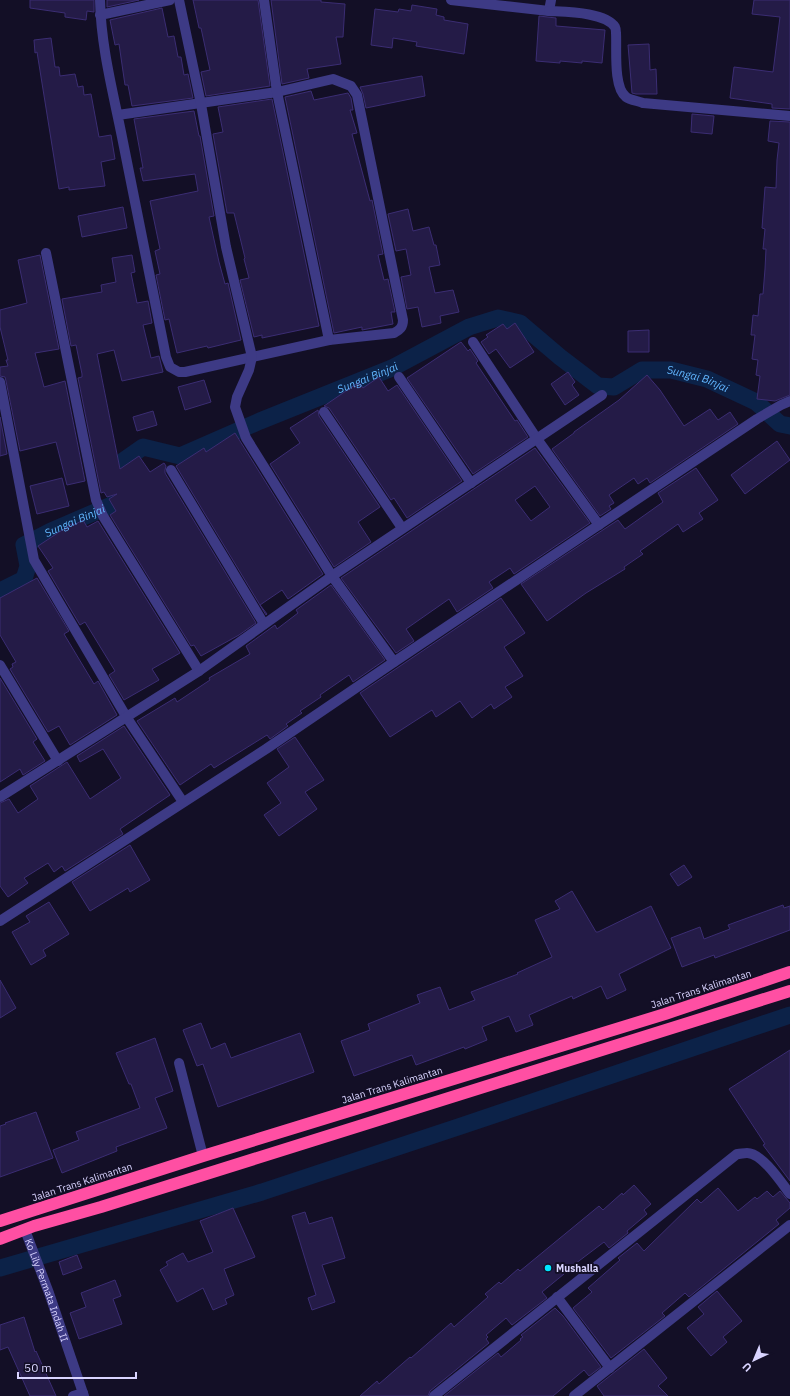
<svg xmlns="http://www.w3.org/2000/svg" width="790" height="1396" font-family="'IBM Plex Sans',sans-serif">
<rect width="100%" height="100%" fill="#130f26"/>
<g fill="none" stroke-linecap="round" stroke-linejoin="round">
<!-- canal -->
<g stroke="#0c2248" stroke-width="17">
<path id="s1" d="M0,591l24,-12 4,-13 -4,-21 27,-14 72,-31 5,-8 -5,-31 20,-14 37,9 80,-35 132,-53 77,-41 29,-9 22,5 40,34 38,29 16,1 28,-17h29l36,9 49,23 24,22 10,2"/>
<path d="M0,1268l262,-76 199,-66 329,-111"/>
</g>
</g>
<!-- building -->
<path fill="#241b47" stroke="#3b2d73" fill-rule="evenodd" d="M30,0h64v12l-7,-1 -1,9 -21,-3v-4l-35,-5z
M107,0h32l-32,7z
M193,0h65l12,86 -64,10 -5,-24 9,-2 -9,-42h-2z
M271,0h50v2l24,2 -2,33h-7l5,27 -34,5 2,9 -27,6z
M754,0h36v109l-18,-1v-4l-42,-6 4,-31 39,5 7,-55 -28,-3z
M412,5l25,4 -1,6 8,2v3l24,4 -4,30 -48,-8 1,-4 -24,-4 -1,10 -21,-3 4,-36 23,3 1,-3 12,2z
M162,8l6,29 6,-1 4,21h3l3,18 4,-1 5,24 -61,8 -4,-21h-3l-6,-41 -4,1 -5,-25z
M539,16l17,2v8l49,4 -3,33 -20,-2v2l-22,-2v2l-24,-2z
M51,38l4,29h4l1,9 15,-2 3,13 5,-1 1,9 7,-1 8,43 12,-2 4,24 -14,3 4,24 -36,4v-3l-10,2 -22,-137 -2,1 -1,-13z
M649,44l1,26 6,-1 1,25h-21l-4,-1 -4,-48z
M422,76l3,20 -59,12 -3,-14 -3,-7z
M311,91l3,9 34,-7 3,5 2,12h-3l7,23 -5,1 18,67 2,-1 11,54 -5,1 6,25 4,-1 7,33h-4l2,12 -31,6v-3l-28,6 -49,-236z
M272,99l47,227 -57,12v-3l-8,2 -14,-57 9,-2 -5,-19 1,-1 -11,-45h-7l-14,-79 10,-2 -5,-25z
M194,111l5,25h1l14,80 -5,1 10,45 6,22 3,-1 13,57 -33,8 -1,-2 -30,7 -8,-34 -4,1 -9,-45 4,-1 -5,-23 5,-2 -10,-48 48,-10 -3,-17 -52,7 -3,-13h3l-9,-49z
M692,114l22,2 -2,18 -21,-2z
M770,121l20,1v273l-15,6 -18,-2 3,-23 -4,-1 2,-15 -6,-1 3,-24h-4l2,-20 5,1 2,-22h3l2,-25 1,-20h-3l2,-20 -3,-1 3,-41 11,1 1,-28 2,-17 -11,-2z
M123,207l4,21 -45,9 -4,-21z
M408,209l5,22 16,-4 5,18h2l4,20 -11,2 6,26 18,-3 6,22 -19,4 1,7 -19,4 -4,-20 -11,2 -6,-32 10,-2 -5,-26 -10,2 -8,-37z
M40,255l19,94 -24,4 9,34 21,-6 20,100 -18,4 -11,-43 -36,9 -14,-70 -1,-4 -5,-1v-9l8,-1 -2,-6h2l-8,-33v-17l27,-7 -9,-43z
M132,255l3,17 -4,1 6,30 11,-2 4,22 -9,2 8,33 8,-2 4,16 -41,9 -8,-31 -17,4 23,115 19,-13 11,16 14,-9 2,3 -1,4v3l91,150 -17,12 -38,21 -7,-11 -3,1 -81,-131 6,-4 -7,-12 8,-5 -10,3 -3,-5 -3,1 -23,-115 4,-1v-3l-6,-29 -5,1 -9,-47 40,-7 -1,-7 15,-3 -4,-24z
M515,323l19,29 -24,16 -14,-19 -7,5 -8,-12 7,-5 -2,-2 17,-11 4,5z
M649,330v22h-21v-21z
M461,342l7,9 2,-2 8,12 -2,2 39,58 2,-1 11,17 -55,37 -66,-96z
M568,372l7,10 -3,3 7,10 -14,10 -14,-21z
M647,375l13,15 24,36 26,-17 8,11 12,-8 8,12 -88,59 -3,-5 -9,6 -4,-6 -25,17 5,8 -5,3 2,3 -11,7 -48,-67 22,-16v-1l45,-32z
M379,377l9,14 9,-6 65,96 -55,37 -13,-20 -3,2 -62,-92 -5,-2 35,-24 4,6z
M204,380l7,22 -26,8 -7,-23z
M318,410l1,6 61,91 -22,15 13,20 -37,25 -64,-103 30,-21 -10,-15z
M153,411l4,14 -20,6 -4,-14z
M0,417l7,37 -7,2z
M235,433l88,141 -35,25 -6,-9 -22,15 7,9 -1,1 -90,-149 28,-18 2,4z
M777,441l13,19 -45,34 -14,-19z
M535,448l55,75 -76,51 -4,-6 -21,14 4,6 -36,24 -8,-13 -43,30 8,12 -18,12 -55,-75zM535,486l15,21 -19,14 -16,-21z
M696,468l22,32 -19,13 4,6 -20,13 -5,-8 -38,27 3,3 -19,13 1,2 -39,24 -39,28 -26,-37 97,-64 7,9 38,-27 -5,-9z
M62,478l7,28 -32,8 -7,-28z
M83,520l4,7 11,-6 82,132 -28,16 7,11 -35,20 -15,-25 6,-4 -30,-49 -5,3 -32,-54 5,-3 -15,-22 35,-23 1,2z
M37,578l32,53 -5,3 30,50 4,-3 19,34 -47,30 -11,-19 -11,6 -38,-63 3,-2 -1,-3 4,-2 -16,-27v-37z
M331,585l54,75 -32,22 -4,-7 -29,20 1,2 -21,14 2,2 -16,11 2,2 -18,13 -3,-4 -53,33 -3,-4 -31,21 -43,-64 38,-23 2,4 33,-22 -1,-2 41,-24 -4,-8 29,-21 2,4 21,-16 -2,-3z
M501,598l24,35 -21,14 19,29 -18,11 7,10 -18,12 -3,-5 -19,14 -12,-17 -24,16 -4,-7 -42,27 -30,-44z
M0,678l37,61 -4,3 12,19 -22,14 -3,-6 -20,13z
M124,726l46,69 -50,34 3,5 -58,37 -3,-5 -8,6 -6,-9 -24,15 4,5 -20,14 -8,-11v-83l9,-4 9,14 20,-14 -8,-13 37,-24 23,37 31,-21 -18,-29 -23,13 -3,-6z
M295,737l29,43 -19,12 12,17 -38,27 -15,-21 17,-12 -14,-20 22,-16 -12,-18z
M130,845l20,35 -20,12 -2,-4 -38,23 -18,-29z
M684,865l8,12 -14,9 -8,-12z
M572,891l24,41h2l53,-26 20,42 -52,26 7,16 -19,9 -6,-13 -28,13 -1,-3 -43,19 4,10 -17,7 -7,-16 -27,11 5,13 -22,9 -1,-2 -48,18 -4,-10 -58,21 -13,-35 29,-11 -2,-6 52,-21 -3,-8 23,-8 9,23 26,-10 -4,-8 47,-18 -1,-1 35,-16 -17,-37 25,-11 -5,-8z
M49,902l20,32 -26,16 3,6 -15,9 -19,-33 18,-10 -4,-6z
M783,905l1,3 6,-2v24l-75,28 -1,-3 -32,12 -11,-29 29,-11 4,12 26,-10 -2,-4z
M0,980l16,28 -16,10z
M201,1023l10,26 14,-6 6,15 69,-25 14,39 -96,35 -15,-43 -6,2 -14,-36z
M155,1038l18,53 -18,7 12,30 -51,19 1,4 -55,22 -9,-23 26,-10 -3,-8 64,-24 -9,-24h-2l-13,-31z
M790,1050v131l-27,-36 2,-1 -36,-55z
M36,1112l17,46 -53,19v-51l6,-2 -1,-1z
M634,1185l17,19 -7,6 3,4 -20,17 1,2 -19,15 -5,-6 -41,31 1,1 -22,18 5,6 -35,27 -6,-7 -20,17 2,2 -2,2 3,4 -59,48 -2,5h-68l17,-15 2,3 31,-27 1,1 40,-35 3,4 34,-30 -3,-3 14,-12 2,2 17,-15 2,2 79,-65 4,4 19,-17 1,2z
M718,1188l20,23 17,-14 2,2 10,-8 6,6 7,-6 10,12v5l-14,12 3,4 -16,13 -74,60 -4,-4 -23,20 3,3 -54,42 -38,-50 19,-16 -4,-4 32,-28 -2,-2 19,-15 7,8 53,-52 4,4z
M233,1208l22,49 -31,12 10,26 -9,4 2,5 -14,6 -10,-22 -26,14 -17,-32 8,-5 -2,-3 17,-9 5,9 25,-10 -13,-31z
M305,1212l4,12 23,-7 13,41 -23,7 13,37 -23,8 -4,-12 8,-3 -24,-79z
M77,1255l5,13 -19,7 -4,-13z
M115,1280l6,16 -8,3 9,25 -43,15 -9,-26 16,-6 -5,-14z
M717,1291l25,30 -19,16 4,5 -16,14 -24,-28 17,-14 -6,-7z
M555,1308l8,8 38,51 -12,9 -5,-6 -31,26h-109l54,-43 3,4 20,-17 -1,-1 3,-2 -2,-2z
M24,1317l11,35 1,-1 20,45h-26l-22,-49 -8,3v-25z
M644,1349l23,29 -9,8 10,10h-64l-7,-10z"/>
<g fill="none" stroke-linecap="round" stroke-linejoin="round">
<!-- lane -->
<path stroke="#3d3a85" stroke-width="10" d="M179,1063l24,93"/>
<!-- street -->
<g stroke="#3d3a85" stroke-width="10">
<path d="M100,0c1,47 13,92 22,137 15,73 29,147 44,220l4,10 9,5h6l144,-32 65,-7c6,-3 9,-6 9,-13l-46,-225 -6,-9 -18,-7 -56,13 -159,23"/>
<path d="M179,0l22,104 25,143 26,110 -3,13 -12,27 -2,10 11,31 86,138 62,86"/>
<path d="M264,0l13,92 52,248"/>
<path d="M451,0l98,11 2,-11"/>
<path d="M549,11c17,1 56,1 66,16 1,2 1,4 1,6 1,16 -3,54 10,64 4,3 12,4 17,6l147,13"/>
<path d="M100,15l70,-15"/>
<path d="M46,253l50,247 7,16 96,155"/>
<path d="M473,342l64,97 62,86"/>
<path d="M399,377l72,106"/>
<path d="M0,382l34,178 93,158 56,84"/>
<path d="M324,412l78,116"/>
<path d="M171,470l93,154"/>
<path d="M0,665l58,96"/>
<path d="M0,797l199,-126 133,-95 270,-181"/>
<path d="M0,921l266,-172 128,-87 363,-243 24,-14 9,-4"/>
<path id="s2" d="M25,1230l24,63 35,103"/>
<path d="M557,1297l53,71"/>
<path d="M73,1396l10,-3"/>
<path d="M434,1396l303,-242c3,0 7,-1 10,-1 15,0 34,29 43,41"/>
<path d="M574,1396l216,-171"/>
</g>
<!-- highway -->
<path stroke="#ff4fa3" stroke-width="12" d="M0,1221l203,-65 462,-142 125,-42
M0,1239l34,-13 67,-19 689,-216"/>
</g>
<!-- markers -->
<circle fill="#00e5ff" stroke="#130f26" stroke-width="1.5" cx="548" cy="1268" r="4"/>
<g text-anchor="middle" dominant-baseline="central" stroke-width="4" stroke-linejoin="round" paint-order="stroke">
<!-- street labels -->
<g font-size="10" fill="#d9d4ff" stroke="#130f26">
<text transform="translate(701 989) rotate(-18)">Jalan Trans Kalimantan</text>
<text transform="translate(392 1085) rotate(-17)">Jalan Trans Kalimantan</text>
<text transform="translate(82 1182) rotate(-18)">Jalan Trans Kalimantan</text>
<text stroke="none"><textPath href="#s2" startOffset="64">Ko Lily Permata Indah II</textPath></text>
</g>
<!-- poi labels -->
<g font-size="10" font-weight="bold" fill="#d9d4ff" stroke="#130f26" text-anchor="start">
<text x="556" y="1268">Mushalla</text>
</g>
<!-- water labels -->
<g font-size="11" font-style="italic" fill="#62b6ff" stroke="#130f26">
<text stroke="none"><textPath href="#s1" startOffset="477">Sungai Binjai</textPath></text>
<text stroke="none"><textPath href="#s1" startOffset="850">Sungai Binjai</textPath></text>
<text stroke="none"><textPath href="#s1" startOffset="118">Sungai Binjai</textPath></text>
</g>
</g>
<!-- north arrow -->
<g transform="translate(754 1360) rotate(224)" stroke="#130f26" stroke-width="3" paint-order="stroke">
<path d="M0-3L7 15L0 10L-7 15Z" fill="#d9d4ff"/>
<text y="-6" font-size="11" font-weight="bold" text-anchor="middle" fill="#d9d4ff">U</text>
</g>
<!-- scale -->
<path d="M18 1372v6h118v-6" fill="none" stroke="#d9d4ff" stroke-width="2"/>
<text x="24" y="1372" font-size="12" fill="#d9d4ff" stroke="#130f26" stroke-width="3" paint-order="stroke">50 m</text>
</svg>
